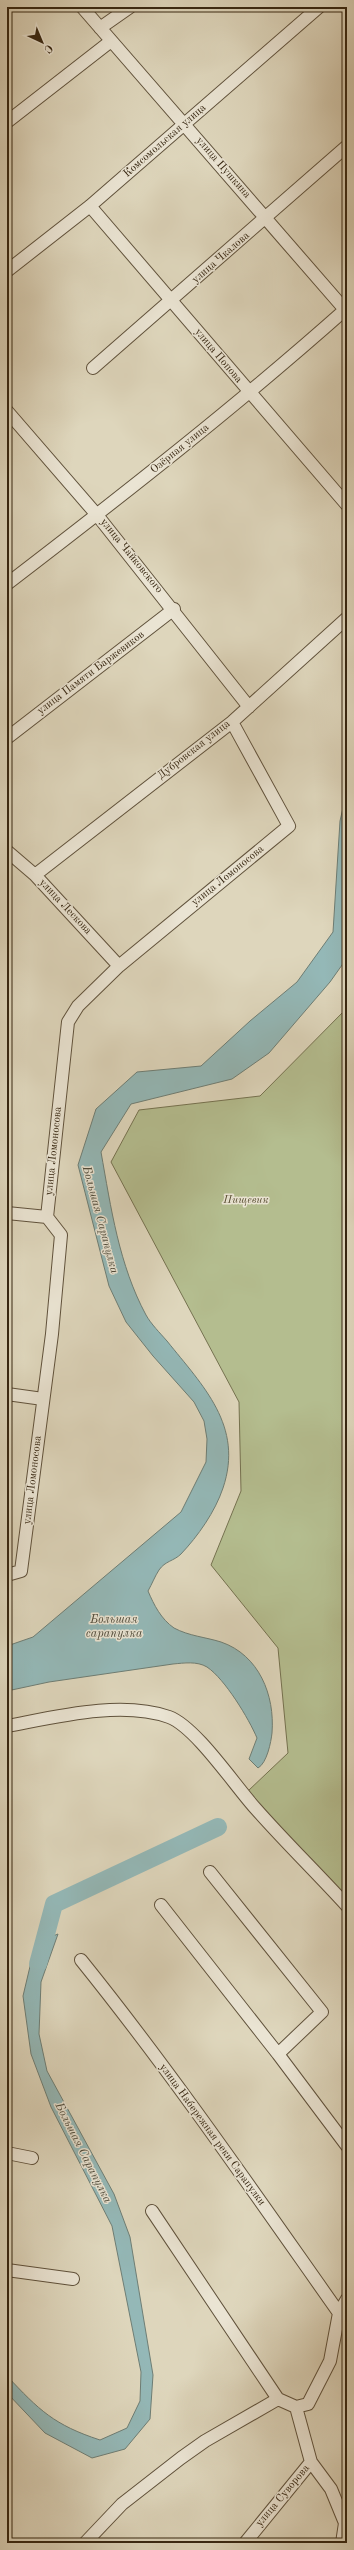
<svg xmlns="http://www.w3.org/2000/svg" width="354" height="2550" font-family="'Old Standard TT',serif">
<rect width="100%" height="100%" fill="#ded6bc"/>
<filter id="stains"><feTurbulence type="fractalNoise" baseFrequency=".005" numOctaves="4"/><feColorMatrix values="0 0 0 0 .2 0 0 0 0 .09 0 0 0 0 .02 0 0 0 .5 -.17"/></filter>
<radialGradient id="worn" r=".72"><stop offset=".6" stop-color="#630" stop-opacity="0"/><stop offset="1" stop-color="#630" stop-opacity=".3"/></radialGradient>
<!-- green -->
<path fill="#b4bd8f" stroke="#757250" d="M347,1008v894l-99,-111 40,-38 -10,-105 -67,-83 30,-74 -2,-89 -128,-240 28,-52 121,-14z"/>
<!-- water -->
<path fill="#94b8b7" stroke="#6e7e75" d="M347,790v168l-17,24 -61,71 -37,26 -101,25 -30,48c10,56 18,113 45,163 5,9 14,18 21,26 36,45 77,85 56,147 -8,24 -25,48 -42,66 -7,7 -16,7 -22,16 -4,6 -7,14 -11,21 6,14 13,28 26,37 15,8 31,9 47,14 38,13 54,53 51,91 -1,9 -5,30 -14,35l-9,-9 8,-21c-8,-19 -32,-59 -50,-71 -10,-6 -23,-4 -34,-3l-124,18 -42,9v-45l26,-9 148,-125 25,-50 1,-23 -3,-18 -10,-19 -41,-46 -27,-34 -17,-36 -31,-121 18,-56 41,-37 64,-6 49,-45 47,-39 36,-50 7,-111z
M58,1934l-17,48 -2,52 8,37 67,123 16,43 23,138 -3,44 -25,30 -33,9 -47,-25 -38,-40v-17c32,34 47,49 93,64l27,-12 13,-27 1,-29 -29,-146 -61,-119 -20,-53 -8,-58 9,-38 13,-19z"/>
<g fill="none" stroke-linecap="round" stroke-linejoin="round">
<!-- river -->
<path stroke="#94b8b7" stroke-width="18" d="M38,1964l16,-60 164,-77"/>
<defs>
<path id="street" d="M82,7l265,305
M100,28l30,-21
M7,122l104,-81
M90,206l257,299
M7,271l83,-65 229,-199
M93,368l254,-222
M7,411l90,104 152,192
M7,584c116,-89 231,-179 340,-276
M7,738l167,-129
M7,851l28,24 84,91
M35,875l197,-153 115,-104
M7,1213l40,4
M7,1394l36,5
M7,1575l14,-4 31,-237 9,-99 -14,-18 21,-195 10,-16 41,-40 170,-140 -57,-104
M7,1726c48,-9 114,-26 162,-9 27,10 66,69 87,92 29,33 61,64 91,97
M210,1872l112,140 -44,42
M161,1905l117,149 69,92
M81,1960c91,113 174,234 258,353
M7,2153l25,5
M152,2211l126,188
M7,2270l66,9
M296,2407l15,55
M85,2543l37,-39 59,-46 24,-17 73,-42 18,8 12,-3 22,-43 9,-48 8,-14
M245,2543l66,-81 20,27 14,34 -3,20"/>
</defs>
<!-- street casing -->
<use href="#street" stroke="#60523c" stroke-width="14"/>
<!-- street -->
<use href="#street" stroke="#eae4d3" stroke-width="12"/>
</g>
<g text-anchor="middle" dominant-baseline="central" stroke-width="3" stroke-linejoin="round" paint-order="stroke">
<!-- street labels -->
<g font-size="11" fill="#362611" stroke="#eae4d3">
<text transform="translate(165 141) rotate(-41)">Комсомольская улица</text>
<text transform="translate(223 168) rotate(49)">улица Пушкина</text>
<text transform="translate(221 258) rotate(-41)">улица Чкалова</text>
<text transform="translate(218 356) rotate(50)">улица Попова</text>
<text transform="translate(180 449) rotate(-39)">Озёрная улица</text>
<text transform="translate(131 556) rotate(51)">улица Чайковского</text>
<text transform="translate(91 673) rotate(-37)">улица Памяти Баржевиков</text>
<text transform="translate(194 750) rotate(-38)">Дубровская улица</text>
<text transform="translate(228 876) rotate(-39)">улица Ломоносова</text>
<text transform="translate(65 907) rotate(47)">улица Лескова</text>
<text transform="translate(54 1151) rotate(-84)">улица Ломоносова</text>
<text transform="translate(33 1480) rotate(-83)">улица Ломоносова</text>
<text transform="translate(212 2135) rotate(54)">улица Набережная реки Сарапулки</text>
<text transform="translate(283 2496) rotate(-50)">улица Суворова</text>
</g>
<!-- park labels -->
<g font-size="11" font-style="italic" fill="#564c30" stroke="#eae4d3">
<text x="246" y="1200">Пищевик</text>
</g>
<!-- water labels -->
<g font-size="12" font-style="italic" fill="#4e4a3a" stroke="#eae4d3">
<text transform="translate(100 1220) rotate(75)">Большая Сарапулка</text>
<text x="114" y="1620">Большая<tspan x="114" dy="14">сарапулка</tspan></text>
<text transform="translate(83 2153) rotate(63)">Большая Сарапулка</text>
</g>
</g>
<!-- margin -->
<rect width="354" height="2550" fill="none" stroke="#ded6bc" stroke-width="24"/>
<rect x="8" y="8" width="338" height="2534" fill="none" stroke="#362611" stroke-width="2"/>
<rect x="12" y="12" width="330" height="2526" fill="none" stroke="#362611"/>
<!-- north arrow -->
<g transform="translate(42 42) rotate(136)" stroke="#eae4d3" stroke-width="3" paint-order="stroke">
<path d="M0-3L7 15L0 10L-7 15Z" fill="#362611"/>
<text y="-6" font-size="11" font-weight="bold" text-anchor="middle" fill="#362611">С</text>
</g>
<rect width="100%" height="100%" filter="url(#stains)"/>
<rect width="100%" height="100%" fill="url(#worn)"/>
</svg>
